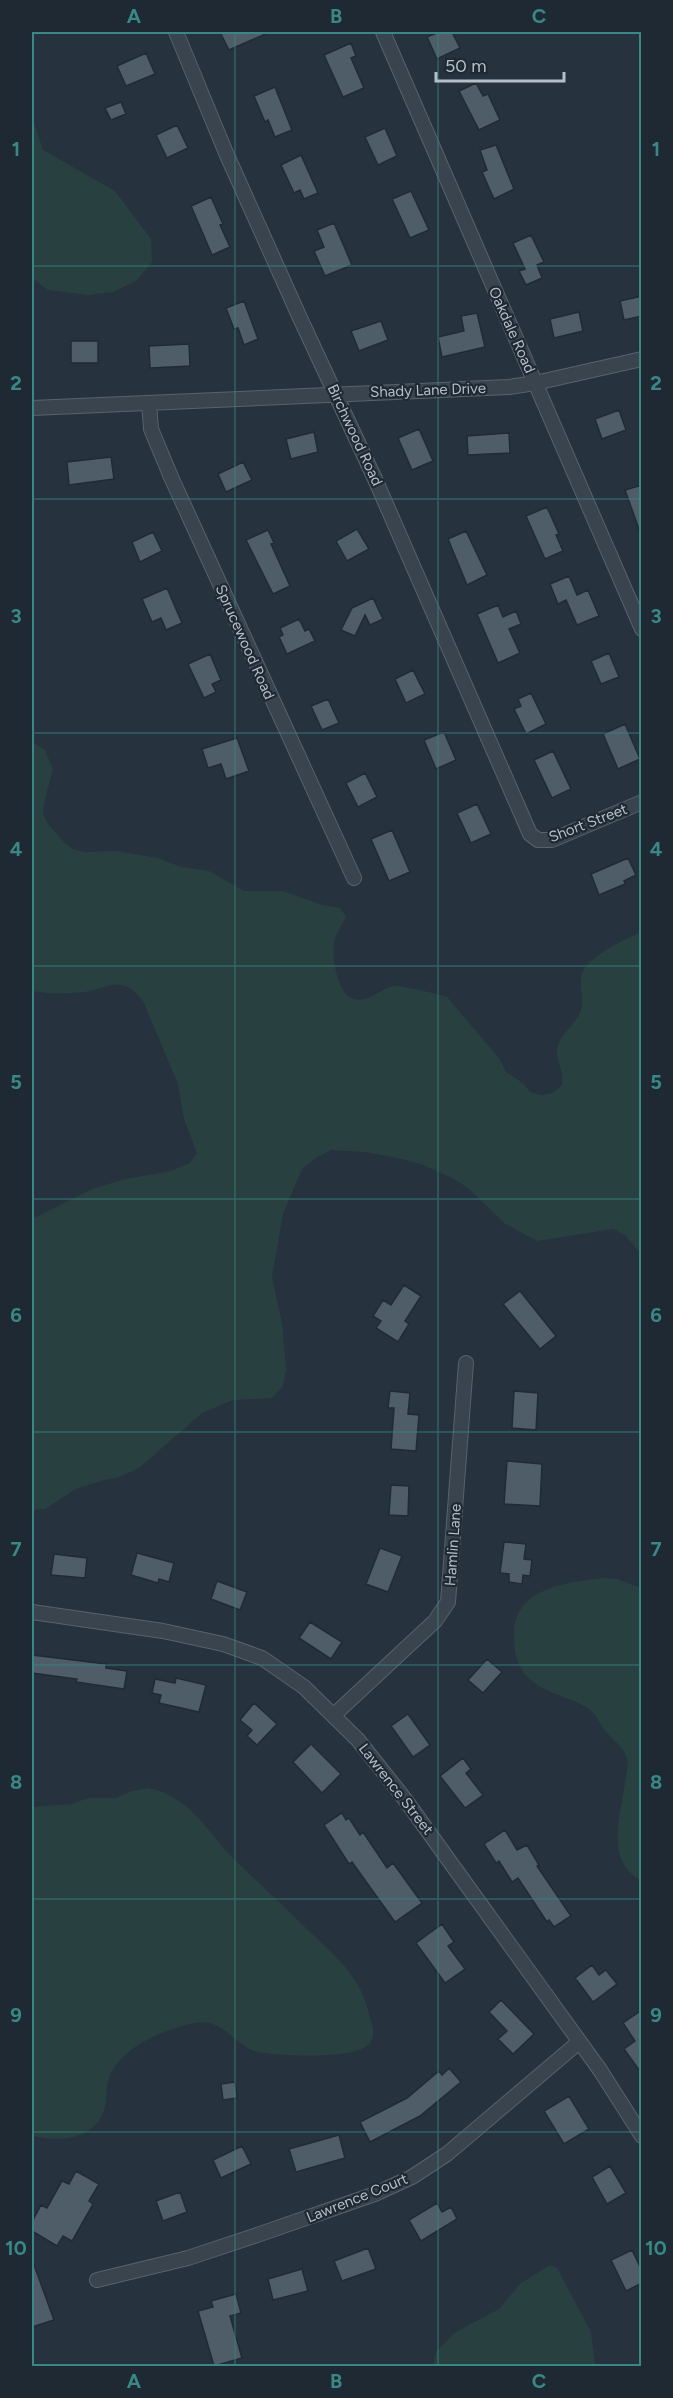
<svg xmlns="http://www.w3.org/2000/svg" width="673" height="2398" font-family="Figtree,sans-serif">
<rect width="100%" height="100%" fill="#26323e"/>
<!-- green -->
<path fill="#294040" d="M32,117l11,33 72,41 36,48 1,23 -16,19 -23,11 -25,3 -40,-5 -16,-12z
M32,741l13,9 8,19 -9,34 -1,11 5,10 16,18 9,7 11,3 33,-1 41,7 23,9 28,4 35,20h39l39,14 18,3 6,9c-4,7 -8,14 -11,21 -5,14 2,57 19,61 15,4 26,-10 39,-13 6,-1 47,8 54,11l52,61 7,14 18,12 6,8 11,3 12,-2 9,-8c2,-15 -6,-25 -5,-36 2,-15 20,-25 24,-39 3,-10 -1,-22 0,-32 2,-20 43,-38 60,-46v322l-16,-19 -12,-6 -76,12 -33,-18 -36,-35 -14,-9 -33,-15 -19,-5 -36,-7 -35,-2 -15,8 -14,11 -19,45 -11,63 10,46 4,47 -3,16 -11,12 -39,2 -31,13 -63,55 -22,10 -13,2 -28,9 -31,20 -13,1v-291l60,-30 33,-10 46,-8 19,-8 7,-10 -13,-34 -6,-35 -35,-83c-22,-28 -32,-13 -59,-9 -18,2 -36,2 -52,-1z
M602,1578l15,1 24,9v292c-37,-19 -20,-65 -16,-98 1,-7 4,-17 2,-23 -3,-11 -12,-17 -19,-25 -7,-7 -11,-19 -19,-25 -19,-13 -49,-16 -64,-35 -9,-10 -11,-24 -11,-38 -1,-48 50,-53 88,-58z
M149,1788c44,10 58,45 88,74 23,22 46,44 69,66 20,19 44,39 56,65 3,6 5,14 7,21 3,10 8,21 0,30 -13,16 -91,12 -111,8 -25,-6 -34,-37 -69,-28 -27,7 -70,24 -80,54 -4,11 -1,25 -6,35 -13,29 -46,28 -71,23v-329l40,-3 16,-6h28l16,-7z
M550,2265l7,3 34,64 4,34h-162l3,-14 18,-19 45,-24 22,-26z"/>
<!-- building -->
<path fill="#4f5d69" stroke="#212b35" stroke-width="1.5" d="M220,32h50l-41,18z
M439,32h13l8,16 -23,11 -10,-22z
M351,43l5,13 -5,2 13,30 -21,9 -19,-42z
M146,53l9,21 -29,12 -9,-20z
M476,83l7,13 5,-2 12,26 -21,10 -20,-39z
M275,87l17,43 -17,7 -7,-17 -3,2 -11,-26z
M121,102l5,12 -15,6 -6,-12z
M177,125l11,23 -21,10 -11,-23z
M385,128l12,28 -19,9 -13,-28z
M496,145l18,44 -20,10 -12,-27 5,-2 -7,-20z
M301,155l17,38 -14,6 -4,-9 -6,3 -13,-28z
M411,191l18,39 -19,8 -18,-39z
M211,197l12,27 -3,1 10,22 -18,8 -21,-49z
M334,223l18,42 -27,11 -11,-25 10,-4 -7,-17z
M531,235l13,27 -7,3 5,13 -16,7 -7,-14 6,-2 -12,-26z
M642,296v20l-18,4 -4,-19z
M244,301l14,38 -14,6 -6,-17 -4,1 -8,-21z
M579,312l4,19 -29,7 -4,-19z
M477,313l8,34 -43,10 -4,-20 26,-6 -3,-15z
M381,321l7,19 -29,11 -8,-20z
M71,341h27v22h-27z
M189,344l1,22 -40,2 -1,-22z
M619,410l7,20 -24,9 -7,-20z
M419,429l14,32 -21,9 -14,-32z
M314,432l4,20 -27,7 -5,-20z
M509,433l1,20 -42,2 -1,-19z
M111,457l3,22 -45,6 -2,-23z
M243,462l9,18 -26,12 -8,-18z
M642,485v46l-2,1 -15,-42z
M547,507l12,27 -3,1 7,16 -18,8 -19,-43z
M357,529l12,20 -22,12 -11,-20z
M268,530l6,13 -3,1 19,42 -17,8 -27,-54z
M466,531l21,44 -20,10 -19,-46z
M153,532l9,19 -22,11 -8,-20z
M569,576l8,19 11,-5 11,26 -22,9 -11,-25 -8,4 -8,-20z
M167,588l15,35 -16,7 -5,-12 -9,4 -10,-23z
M373,598l10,21 -13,6 -5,-10 -10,21 -14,-6 11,-22z
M498,605l5,12 13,-6 5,13 -12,5 11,24 -22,10 -21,-49z
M299,619l6,12 4,-2 6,12 -28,13 -8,-17 4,-2 -3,-7z
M609,653l10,24 -18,7 -10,-23z
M210,654l11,26 -9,4 4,8 -12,6 -16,-34z
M413,670l12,24 -19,9 -11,-24z
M531,693l15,31 -20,10 -12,-25 7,-3 -3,-7z
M328,699l11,24 -17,7 -11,-24z
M625,724l15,35 -22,10 -15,-35z
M444,732l12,28 -20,9 -12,-29z
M237,738l12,33 -23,8 -5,-15 -13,4 -6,-19z
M553,751l18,38 -19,9 -18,-38z
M365,773l12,24 -19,10 -12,-24z
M477,804l14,30 -20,9 -14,-30z
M392,830l18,42 -21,9 -18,-42z
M628,858l8,17 -12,6 1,3 -26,11 -8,-21z
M404,1285l17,11 -16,25 4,3 -11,18 -22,-14 5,-7 -8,-5 10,-16 8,5z
M520,1291l36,45 -16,13 -37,-45z
M390,1391l20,2 -2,21 11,1 -3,36 -25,-2 3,-41h-6z
M514,1391l24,2 -2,37 -24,-2z
M507,1461l35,3 -2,42 -36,-2z
M391,1485l18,1 -1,30 -19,-1z
M504,1542l22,2 -2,15 8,1 -2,16 -7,-1 -1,9 -13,-2v-8l-9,-1z
M380,1548l22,8 -14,36 -22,-8z
M137,1553l37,10 -5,19 -10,-3 -1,4 -27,-8z
M54,1554l33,4 -2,20 -34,-3z
M217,1581l30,11 -7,18 -29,-11z
M310,1622l32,20 -11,17 -32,-21z
M32,1655l74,9v4l21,3 -3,18 -48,-7 1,-3 -45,-6z
M487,1659l15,13 -19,21 -15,-13z
M176,1678l30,7 -7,27 -40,-9 2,-8 -9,-2 3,-14 20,4z
M254,1703l23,21 -20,21 -10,-9 5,-6 -12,-10z
M408,1714l22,31 -17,12 -22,-31z
M311,1744l30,30 -19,19 -29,-31z
M463,1758l8,11 -5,4 17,22 -18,13 -25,-32z
M342,1813l4,7 3,-2 11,17 3,-3 24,36 6,-5 29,40 -27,19 -43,-60 -3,2 -25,-39z
M505,1830l12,20 10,-5 12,20 -2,1 34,50 -17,11 -5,-7 -2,2 -29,-44 -6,4 -13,-21 -3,2 -12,-19z
M442,1924l12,18 -6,4 17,23 -20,14 -29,-40z
M592,1965l7,10 7,-5 11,14 -24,18 -18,-24z
M501,2000l33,34 -21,20 -15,-15 9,-8 -18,-19z
M642,2010v64l-18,-25 11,-8 -12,-18z
M449,2068l12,14 -41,34 -50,26 -10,-20 47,-24 32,-27 3,4z
M235,2082l2,16 -14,2 -2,-16z
M569,2096l20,33 -25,15 -20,-33z
M339,2135l6,23 -49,14 -7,-23z
M242,2146l9,18 -30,14 -8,-18z
M610,2166l16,27 -19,11 -15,-27z
M76,2171l23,13 -10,17 4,3 -21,37 -9,-5 -6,10 -25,-15v-9l9,-17 6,3 15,-27 7,3z
M180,2192l7,20 -24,9 -7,-20z
M437,2203l5,9 9,-5 6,12 -36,22 -12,-21z
M368,2248l8,21 -34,12 -8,-20z
M632,2250l10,21v12l-16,8 -15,-31z
M32,2262h1l21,58 -22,7z
M302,2269l6,22 -35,9 -5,-21z
M236,2294l5,19 -11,3 12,42 -28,8 -16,-55 15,-4 -2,-6z"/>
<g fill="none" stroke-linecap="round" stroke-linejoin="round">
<defs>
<path id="street" d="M176,32l50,121 74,165 75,161 155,355 8,6h14l90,-38
M383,32l259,597
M149,403l2,26 20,48 183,401
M32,408l477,-21 26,-4 107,-24
M32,1612l131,19 60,13 39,14 42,29 54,53 46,58 196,272 42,66
M334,1715l101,-94 13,-19 18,-239
M97,2280l91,-22 72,-24 115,-40 37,-17 35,-23 132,-112"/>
</defs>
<!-- street casing -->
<use href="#street" stroke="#58626c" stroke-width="16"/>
<!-- street -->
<use href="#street" stroke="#3a444e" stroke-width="14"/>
</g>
<!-- grid -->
<path fill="none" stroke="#398885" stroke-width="1.5" stroke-opacity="0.55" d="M235,32v2334M438,32v2334M32,266h610M32,499h610M32,733h610M32,966h610M32,1199h610M32,1432h610M32,1665h610M32,1899h610M32,2132h610"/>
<g text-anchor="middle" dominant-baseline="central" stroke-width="4.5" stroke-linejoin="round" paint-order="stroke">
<!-- street labels -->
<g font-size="15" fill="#b6bfc9" stroke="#1f2933">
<text transform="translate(512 330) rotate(66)">Oakdale Road</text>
<text transform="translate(428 390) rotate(-2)">Shady Lane Drive</text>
<text transform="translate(355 435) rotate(65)">Birchwood Road</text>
<text transform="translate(245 642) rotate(66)">Sprucewood Road</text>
<text transform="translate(588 823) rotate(-21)">Short Street</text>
<text transform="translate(453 1545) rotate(-86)">Hamlin Lane</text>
<text transform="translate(396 1789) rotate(52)">Lawrence Street</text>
<text transform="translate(357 2198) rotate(-22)">Lawrence Court</text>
</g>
</g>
<!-- border -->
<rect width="673" height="2398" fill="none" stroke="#1f2933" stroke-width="66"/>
<!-- scale -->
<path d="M436 72v9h128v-9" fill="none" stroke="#b6bfc9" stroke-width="3"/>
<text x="445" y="72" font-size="18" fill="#b6bfc9" stroke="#1f2933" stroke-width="4.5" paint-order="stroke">50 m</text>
<rect x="33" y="33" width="607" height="2332" fill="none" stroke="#398885" stroke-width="2"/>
<g font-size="20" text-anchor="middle" font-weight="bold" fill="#398885">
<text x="134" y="23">A</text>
<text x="336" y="23">B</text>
<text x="539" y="23">C</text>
<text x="16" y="156">1</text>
<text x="656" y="156">1</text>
<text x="16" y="390">2</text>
<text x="656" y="390">2</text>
<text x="16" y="623">3</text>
<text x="656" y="623">3</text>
<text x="16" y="856">4</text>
<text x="656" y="856">4</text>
<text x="16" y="1089">5</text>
<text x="656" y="1089">5</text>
<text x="16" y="1322">6</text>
<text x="656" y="1322">6</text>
<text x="16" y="1556">7</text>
<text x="656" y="1556">7</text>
<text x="16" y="1789">8</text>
<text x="656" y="1789">8</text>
<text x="16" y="2022">9</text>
<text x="656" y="2022">9</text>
<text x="16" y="2255">10</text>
<text x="656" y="2255">10</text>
<text x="134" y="2388">A</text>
<text x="336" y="2388">B</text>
<text x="539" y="2388">C</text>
</g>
</svg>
